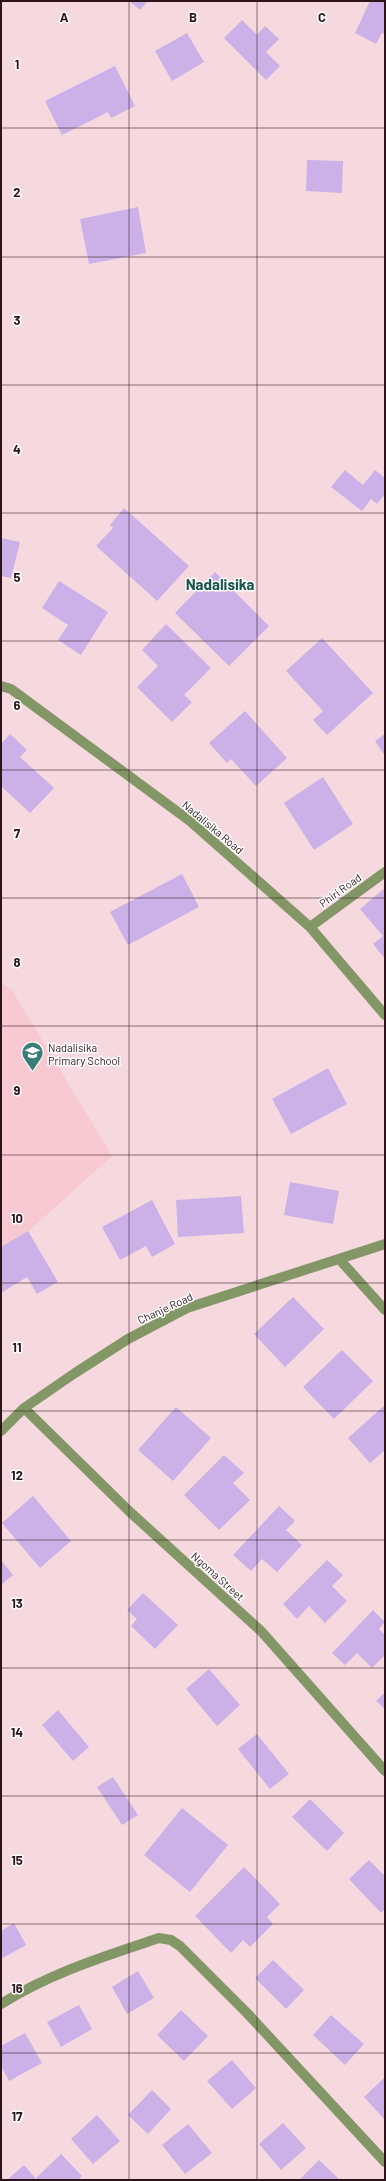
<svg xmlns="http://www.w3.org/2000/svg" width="386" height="2181" font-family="Barlow,sans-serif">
<rect width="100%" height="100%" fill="#f6d9de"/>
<!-- built -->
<path fill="#f9c9d2" d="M1,982l11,8 100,166 -111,100z"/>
<!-- building -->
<path fill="#cbb1e8" d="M129,1h19l-8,9z
M370,1h15v33l-3,-1 -6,11 -21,-11z
M242,20l15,15 8,-9 14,13 -13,13 14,14 -14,14 -42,-42z
M187,33l17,29 -32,19 -17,-30z
M115,66l20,40 -24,12 -3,-6 -46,23 -17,-34z
M307,160l36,1 -1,32 -36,-2z
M138,207l8,46 -57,11 -9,-45z
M345,470l18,15 12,-15 10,8v16l-8,10 -6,-5 -9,12 -31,-24z
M124,508l65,58 -32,35 -61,-55 17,-18 -3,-3z
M1,538l19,4 -9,36 -10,-2z
M215,572l54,54 -40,40 -54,-53z
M59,581l49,31 -27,43 -23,-15 10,-15 -26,-17z
M166,624l45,44 -27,27 8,7 -20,20 -35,-35 21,-21 -16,-16z
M322,638l51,55 -46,42 -14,-15 10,-9 -37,-40z
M245,711l42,47 -31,28 -25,-27 -4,4 -18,-20z
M10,734l17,16 -7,7 34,31 -24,25 -29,-27v-42z
M385,734v22l-10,-15z
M323,777l30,47 -39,26 -30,-47z
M182,874l17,33 -71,38 -18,-33z
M385,888v71l-12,-15 10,-8 -23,-27z
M328,1068l19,36 -56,30 -19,-35z
M290,1182l49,9 -6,33 -49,-9z
M241,1196l3,37 -66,4 -2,-37z
M152,1200l23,44 -23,13 -6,-11 -26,14 -18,-33z
M28,1231l30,51 -21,12 -10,-17 -26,16v-46z
M293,1297l31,32 -39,38 -31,-33z
M342,1350l31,31 -39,38 -31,-32z
M385,1405v45l-15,13 -22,-25z
M176,1407l35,31 -38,43 -35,-31z
M224,1455l20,18 -11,10 17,17 -31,30 -35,-35z
M33,1496l38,45 -31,27 -38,-45z
M279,1506l16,15 -9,9 16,15 -25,27 -15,-13 -11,12 -18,-16z
M1,1560l12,15 -12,10z
M327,1560l16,15 -11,11 15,15 -22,22 -16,-17 -12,13 -14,-15z
M143,1593l35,32 -23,24 -24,-23 6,-7 -10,-9z
M373,1610l12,12 -6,7 6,6v20l-13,13 -15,-15 -12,12 -13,-12z
M209,1669l31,36 -23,21 -31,-37z
M385,1692v17l-9,-8z
M58,1710l31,37 -16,14 -31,-36z
M257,1734l32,40 -19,15 -32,-40z
M113,1777l25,38 -16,10 -25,-38z
M310,1799l34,34 -17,18 -35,-34z
M182,1808l46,37 -38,47 -46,-37z
M369,1860l16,16v33l-4,4 -32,-34z
M244,1867l36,37 -13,13 6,7 -23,23 -7,-7 -12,13 -36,-37z
M14,1923l12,22 -25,14v-28z
M273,1960l31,30 -18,19 -31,-31z
M138,1971l16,27 -27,16 -15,-27z
M79,2005l13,24 -31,18 -14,-25z
M181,2010l27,26 -24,25 -27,-26z
M331,2015l33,29 -19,21 -32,-30z
M25,2033l17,30 -33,18 -8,-15v-20z
M232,2060l24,28 -24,21 -25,-28z
M385,2077v43l-21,-23z
M152,2090l19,19 -23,25 -20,-19z
M97,2115l23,26 -27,23 -22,-25z
M283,2123l23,25 -25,22 -22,-26z
M188,2124l24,29 -27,21 -23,-29z
M61,2154l21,22 -4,4h-40l-2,-2z
M319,2160l21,20h-41z
M24,2165l13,15h-30z"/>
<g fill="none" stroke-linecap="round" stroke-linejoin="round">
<!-- minor -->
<path stroke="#839666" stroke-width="10" d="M1,686l10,3 179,132 120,106 75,88
M310,927l75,-55
M340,1260l45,50
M24,1408l106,104 131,119 124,140
M1,1431l23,-23 51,-35 53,-34 59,-31 198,-64
M1,2004c49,-31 104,-48 158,-66l12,2 9,6 67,67 138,149"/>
</g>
<!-- grid -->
<path fill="none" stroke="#2d141a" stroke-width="1" stroke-opacity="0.55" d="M129,1v2179M257,1v2179M1,128h384M1,257h384M1,385h384M1,513h384M1,641h384M1,770h384M1,898h384M1,1026h384M1,1155h384M1,1283h384M1,1411h384M1,1540h384M1,1668h384M1,1796h384M1,1924h384M1,2053h384"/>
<!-- icons -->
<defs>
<symbol id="school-pin" viewBox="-11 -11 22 30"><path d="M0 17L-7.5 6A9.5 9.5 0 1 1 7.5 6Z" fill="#397f78" stroke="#fff"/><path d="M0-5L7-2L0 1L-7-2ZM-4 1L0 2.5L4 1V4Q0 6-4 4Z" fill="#fff"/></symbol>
</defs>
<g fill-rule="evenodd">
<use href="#school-pin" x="20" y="1040" width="25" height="34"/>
</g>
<g text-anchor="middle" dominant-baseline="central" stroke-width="3" stroke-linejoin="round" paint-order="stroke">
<!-- street labels -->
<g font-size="11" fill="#2d141a" stroke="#fff">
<text transform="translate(213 827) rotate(40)">Nadalisika Road</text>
<text transform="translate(340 890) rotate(-36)">Phiri Road</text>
<text transform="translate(165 1308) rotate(-25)">Chanje Road</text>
<text transform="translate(218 1576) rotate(42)">Ngoma Street</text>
</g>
<!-- poi labels -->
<g font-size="11" fill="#2d141a" stroke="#fff" text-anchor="start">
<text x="48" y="1047">Nadalisika<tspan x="48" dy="13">Primary School</tspan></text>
</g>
<!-- district labels -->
<g font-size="15" font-weight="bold" fill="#1a544e" stroke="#fff">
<text x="220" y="584">Nadalisika</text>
</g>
</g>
<g font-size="13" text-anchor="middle" font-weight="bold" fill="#2d141a" stroke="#fff" stroke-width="3" stroke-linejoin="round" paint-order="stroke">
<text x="64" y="22">A</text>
<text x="193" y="22">B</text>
<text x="322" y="22">C</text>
<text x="17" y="69">1</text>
<text x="17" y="197">2</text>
<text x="17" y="325">3</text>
<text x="17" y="454">4</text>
<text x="17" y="582">5</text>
<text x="17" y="710">6</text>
<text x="17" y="838">7</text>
<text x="17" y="967">8</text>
<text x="17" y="1095">9</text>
<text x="17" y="1223">10</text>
<text x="17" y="1352">11</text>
<text x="17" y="1480">12</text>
<text x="17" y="1608">13</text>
<text x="17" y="1737">14</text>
<text x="17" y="1865">15</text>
<text x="17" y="1993">16</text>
<text x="17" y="2121">17</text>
</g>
<!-- border -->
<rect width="386" height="2181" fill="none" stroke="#2d141a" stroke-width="4"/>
</svg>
